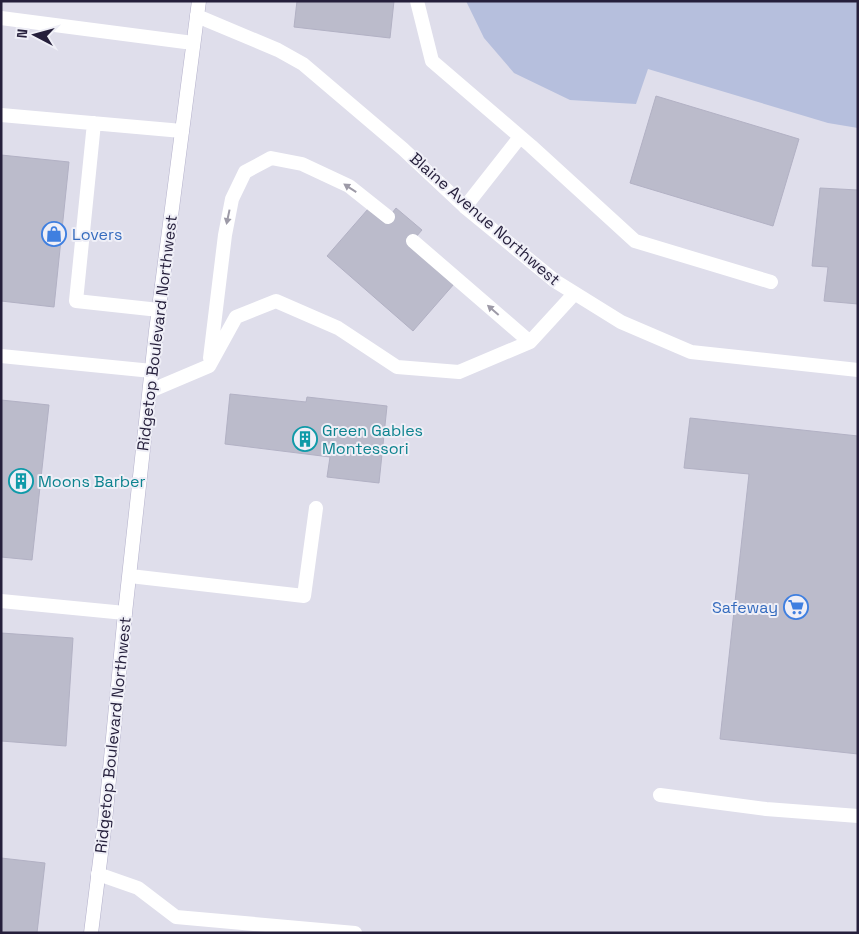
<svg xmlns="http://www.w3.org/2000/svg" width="859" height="934" font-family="'Space Grotesk',sans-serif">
<rect width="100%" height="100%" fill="#dfdeeb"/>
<!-- green -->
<path fill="#b6bfdd" d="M466,1h392v127l-30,-5 -180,-54 -12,35 -66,-4 -56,-27 -30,-35z"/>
<!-- building -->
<path fill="#bbbbcb" stroke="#b2b1c4" d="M297,1h97l-4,37 -96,-11z
M656,96l143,43 -26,87 -143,-43z
M1,155l68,7 -15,145 -53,-6z
M820,188l38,2v114l-34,-3 4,-34 -16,-1z
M396,208l26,22 -13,15 45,39 -41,47 -86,-75 41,-47 16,14z
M230,394l76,8 1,-5 80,9 -8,77 -52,-6 3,-20 -105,-13z
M1,400l48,5 -17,155 -31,-3z
M690,418l168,18v318l-138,-15 29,-265 -65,-6z
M1,633l72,5 -7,108 -65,-5z
M1,858l44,5 -8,70h-36z"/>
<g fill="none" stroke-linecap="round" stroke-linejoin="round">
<defs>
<path id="secondary" d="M91,933l14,-112 20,-208 31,-282 43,-330"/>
</defs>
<!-- secondary casing -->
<use href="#secondary" stroke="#b4b1cb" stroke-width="15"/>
<!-- service -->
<path stroke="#fff" stroke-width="14" d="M417,1l15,60 99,85 104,95 136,41
M1,18l192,25
M1,115l181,16
M94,123l-18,178 83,9
M465,207l55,-70
M413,241l117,101
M1,356l151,15
M210,358l15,-123 7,-36 13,-27 26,-14 31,6 47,22 39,31
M150,391l59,-25 27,-49 40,-16 62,27 59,39 62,5 71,-30 44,-48
M130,576l174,20 12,-88
M1,601l124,12
M660,795l106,14 92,7
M98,874l40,14 38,29 179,16"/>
<!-- minor -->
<path stroke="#fff" stroke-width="14" d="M197,16l81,34 25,14 100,85 62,58 90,74 66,41 70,30 167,18"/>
<!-- secondary -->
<use href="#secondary" stroke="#fff" stroke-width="14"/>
</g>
<!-- one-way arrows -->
<defs><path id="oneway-solid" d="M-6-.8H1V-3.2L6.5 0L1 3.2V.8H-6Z" transform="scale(1.25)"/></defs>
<g fill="#9d9aa7">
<use href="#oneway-solid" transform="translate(350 188) rotate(-147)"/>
<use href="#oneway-solid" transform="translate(228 217) rotate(102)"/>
<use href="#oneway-solid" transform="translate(493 310) rotate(-139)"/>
</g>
<!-- icons -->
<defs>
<symbol id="shop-ring" viewBox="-11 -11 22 22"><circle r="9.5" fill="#efeff7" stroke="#3f7fe0" stroke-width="1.5"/><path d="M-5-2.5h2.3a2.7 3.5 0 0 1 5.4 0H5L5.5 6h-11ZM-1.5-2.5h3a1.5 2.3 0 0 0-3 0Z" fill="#3f7fe0"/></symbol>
<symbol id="building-ring" viewBox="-11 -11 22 22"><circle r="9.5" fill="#efeff7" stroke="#0f9aa8" stroke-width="1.5"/><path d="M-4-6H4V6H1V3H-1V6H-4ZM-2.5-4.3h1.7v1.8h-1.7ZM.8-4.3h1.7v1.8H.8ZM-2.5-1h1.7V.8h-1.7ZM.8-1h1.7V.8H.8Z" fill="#0f9aa8"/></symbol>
<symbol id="supermarket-ring" viewBox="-11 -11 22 22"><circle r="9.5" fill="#efeff7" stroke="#3f7fe0" stroke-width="1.5"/><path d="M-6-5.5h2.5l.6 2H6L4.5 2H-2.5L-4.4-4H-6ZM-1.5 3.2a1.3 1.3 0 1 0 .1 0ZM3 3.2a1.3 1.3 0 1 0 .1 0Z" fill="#3f7fe0"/></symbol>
</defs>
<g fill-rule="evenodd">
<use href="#shop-ring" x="40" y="220" width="28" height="28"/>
<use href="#building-ring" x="291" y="425" width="28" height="28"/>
<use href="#building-ring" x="7" y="467" width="28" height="28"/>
<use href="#supermarket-ring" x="782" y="593" width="28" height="28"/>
</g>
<g text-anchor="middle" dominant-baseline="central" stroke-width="4" stroke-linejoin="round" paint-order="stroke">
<!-- street labels -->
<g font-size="16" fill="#251f3b" stroke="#efeff7">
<text transform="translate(485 219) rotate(41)">Blaine Avenue Northwest</text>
<text transform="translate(157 333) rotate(-83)">Ridgetop Boulevard Northwest</text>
<text transform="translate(113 735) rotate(-84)">Ridgetop Boulevard Northwest</text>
</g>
<!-- shop labels -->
<g font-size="16" fill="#366cbe" stroke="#efeff7" text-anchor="start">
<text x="72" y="234">Lovers</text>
<text x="778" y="607" text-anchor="end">Safeway</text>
</g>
<!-- culture labels -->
<g font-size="16" fill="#0d838f" stroke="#efeff7" text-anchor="start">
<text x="322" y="430">Green Gables<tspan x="322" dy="18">Montessori</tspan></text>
<text x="38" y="481">Moons Barber</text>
</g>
</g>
<!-- border -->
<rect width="859" height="934" fill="none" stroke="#251f3b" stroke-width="5"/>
<!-- north arrow -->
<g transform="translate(35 35) rotate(276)" stroke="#efeff7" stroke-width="4" paint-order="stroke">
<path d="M0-4L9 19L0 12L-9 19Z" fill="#251f3b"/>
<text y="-8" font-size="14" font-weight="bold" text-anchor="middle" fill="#251f3b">N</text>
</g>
</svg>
